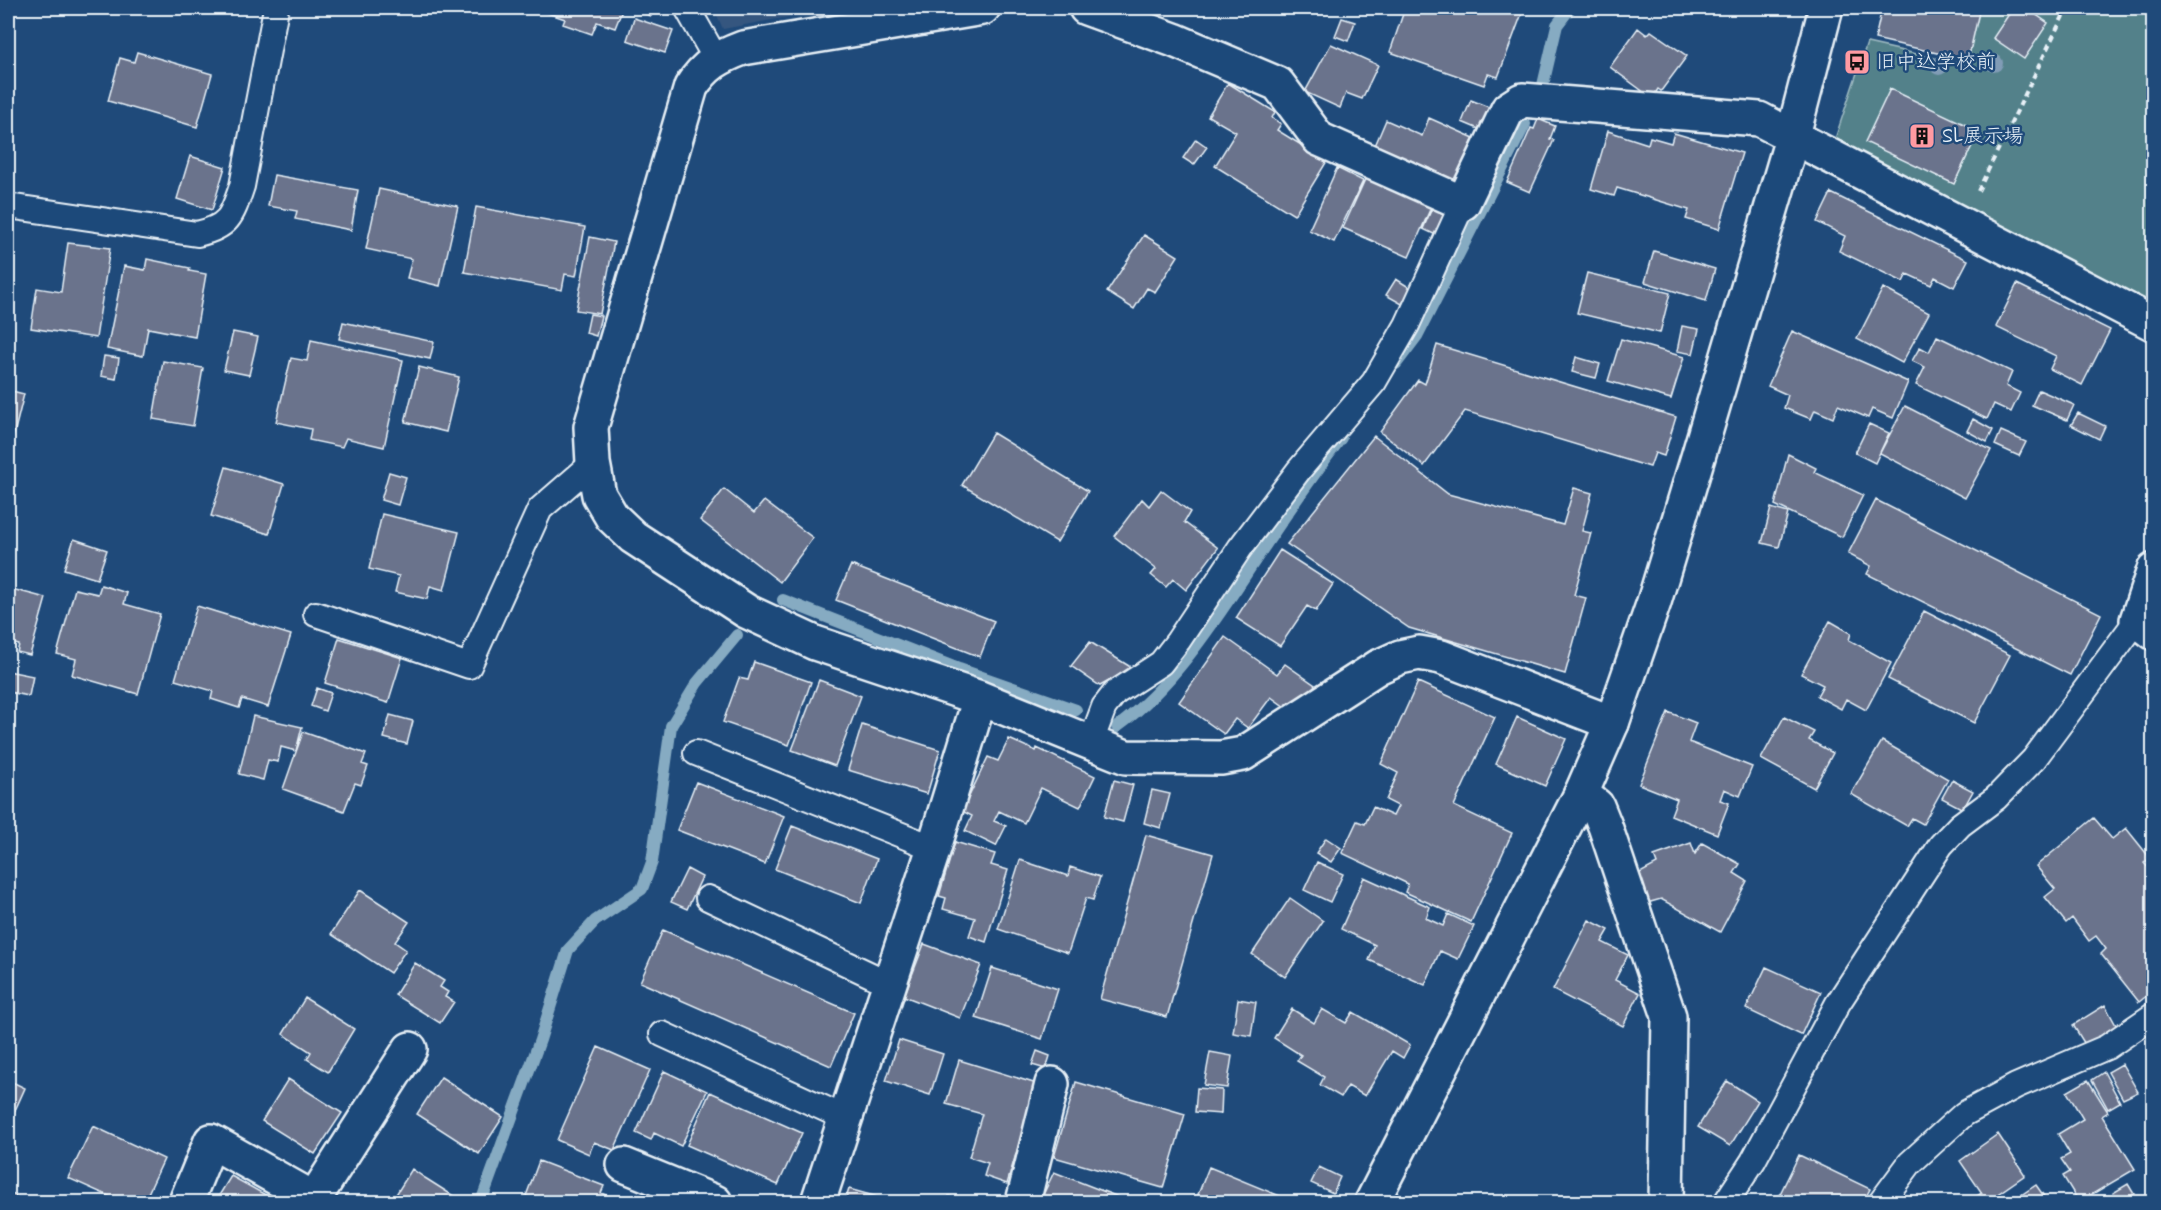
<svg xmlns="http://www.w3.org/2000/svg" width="2161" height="1210" font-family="Mynerve,'Klee One',sans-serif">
<rect width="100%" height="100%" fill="#1f4a7a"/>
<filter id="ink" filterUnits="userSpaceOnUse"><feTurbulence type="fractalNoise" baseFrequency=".0167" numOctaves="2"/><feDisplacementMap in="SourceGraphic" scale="12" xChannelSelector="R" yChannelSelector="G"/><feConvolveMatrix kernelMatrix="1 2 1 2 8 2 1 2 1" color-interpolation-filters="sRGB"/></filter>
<g filter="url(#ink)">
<!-- built -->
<path fill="#36567f" d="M714,8h122l-113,21z"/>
<!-- green -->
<path fill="#52818a" stroke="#9db9c1" stroke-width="1.5" d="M1978,8h175v296l-318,-165 32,-96 103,23 1,-3 -5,-2z"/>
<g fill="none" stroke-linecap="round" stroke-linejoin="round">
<!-- stream -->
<path stroke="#86abc2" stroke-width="12" d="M1543,85l14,-60 13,-17
M1396,364l21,-28 108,-212
M783,600l176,69 117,41
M1117,727c58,-43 97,-105 137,-165 28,-42 57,-84 87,-124
M481,1202l59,-162 28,-90 27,-29 47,-32 10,-27 19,-136 26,-43 40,-48"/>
</g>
<!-- building -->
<path fill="#6b738c" stroke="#e8f1f8" stroke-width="1.5" d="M533,8h90l-8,20 -18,-6 -5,12 -29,-10 2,-5z
M631,8h23l-3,8z
M1405,8h119l-26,69 -10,-3 -4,11 -94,-33z
M1882,8h98l-12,52 -93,-21z
M2013,8h13l22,15 -24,36 -31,-21z
M634,18l39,13 -8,22 -38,-13z
M1342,18l13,4 -7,19 -13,-5z
M1638,28l9,7 4,-4 36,25 -26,35 -3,-2 -6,9 -42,-31z
M1331,44l47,21 -16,34 -16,-6 -6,15 -35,-16z
M137,52l75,22 -15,53 -89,-26 12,-43 14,4z
M1228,83l47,29 -3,6 9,6 -4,6 50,31 -33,54 -79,-49 21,-34 -28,-16z
M1890,89l89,42 -25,53 -89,-42z
M1471,100l20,8 -10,22 -19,-8z
M1429,118l45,20 -18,43 -39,-17 -5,9 -41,-18 15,-35 36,16z
M1538,119l17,7 -5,13 4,1 -24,52 -23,-10 24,-54 3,1z
M1608,131l40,13 2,-7 21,6 3,-10 68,20 -23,76 -33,-10 3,-9 -72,-22 -3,8 -23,-7z
M1196,139l11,8 -13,18 -11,-7z
M190,156l35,11 -13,43 -35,-11z
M1337,168l26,13 -29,61 -25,-12z
M274,175l84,15 -7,40 -56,-11 2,-8 -29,-5z
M1367,175l65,30 -23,52 -66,-29z
M379,189l79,17 -18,80 -33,-8 5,-19 -46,-10z
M1831,193l137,67 -14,27 -19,-10 -4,8 -24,-11 -4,8 -64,-31 6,-15 -28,-14z
M1433,206l16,7 -11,23 -15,-7z
M476,207l109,20 -9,49 -11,-2 -3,16 -98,-18z
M1144,235l34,21 -23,36 -8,-4 -13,21 -27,-17z
M590,237l24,5 -14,72 -24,-4z
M68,243l42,5 -14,90 -65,-10 6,-40 24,4z
M8,246l3,1 -3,22z
M1654,251l61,18 -9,32 -61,-19z
M147,259l43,9 -1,3 17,3 -11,63 -47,-9 -5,28 -36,-7 17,-83 21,4z
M1587,273l83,20 -10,40 -83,-20z
M1396,279l16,10 -10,15 -16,-9z
M2017,284l93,46 -28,55 -32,-16 6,-13 -60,-29z
M1883,288l46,25 -27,50 -45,-24z
M590,314l11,2 -5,20 -10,-3z
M343,322l91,20 -4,17 -91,-20z
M1682,326l17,3 -6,25 -16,-3z
M1792,331l116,51 -15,36 -21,-9 -4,9 -30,-13 -5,13 -18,-8 -4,9 -27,-11 4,-13 -20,-9z
M233,332l25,5 -9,38 -25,-5z
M1937,336l75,36 -6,14 14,7 -9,19 -17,-8 -7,15 -71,-34 9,-18 -13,-6 8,-14 9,5z
M1621,339l63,18 -13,42 -63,-18z
M311,340l92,20 -19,87 -38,-9 -4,9 -33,-7 2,-11 -35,-7 15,-64 16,3z
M1437,345l239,72 -12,39 -9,-3 -5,14 -185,-56 -41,55 -44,-34 38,-52 7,4z
M104,356l15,2 -3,21 -15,-3z
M1576,357l24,7 -4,14 -24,-6z
M163,361l40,7 -10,58 -40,-7z
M419,367l40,10 -13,55 -41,-10z
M8,390l16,4 -15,60 -1,-1z
M2039,390l35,15 -7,15 -35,-15z
M1905,406l86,44 -26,48 -85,-45z
M2078,413l27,13 -6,13 -28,-14z
M1973,419l20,11 -6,12 -20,-11z
M1869,424l20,9 -14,30 -20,-10z
M2001,431l25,11 -7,14 -24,-11z
M993,433l95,58 -31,51 -95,-57z
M1374,436l74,58 115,31 11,-37 18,5 -10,38 9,2 -17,62 12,3 -21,76 -156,-46 -122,-84z
M1788,454l28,14 -2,4 49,23 -21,42 -67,-32z
M226,467l58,17 -15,50 -58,-18z
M389,472l17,5 -8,28 -17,-5z
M724,489l30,24 10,-12 49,37 -33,44 -80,-62z
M1161,490l29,22 -6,10 34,26 -32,42 -13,-11 -7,8 -15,-12 5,-6 -42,-33 28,-37 7,7z
M1876,500l225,114 -31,61 -203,-101 4,-8 -23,-12z
M1771,508l17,5 -9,34 -17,-4z
M382,514l77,18 -15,58 -14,-4 -3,13 -32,-7 4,-16 -30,-7z
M74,539l33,11 -10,29 -33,-10z
M1280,550l53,34 -17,27 -9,-5 -27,40 -44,-28z
M851,565l143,56 -14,36 -144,-57z
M101,585l26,8 -3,11 36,10 -22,80 -66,-19 4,-16 -19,-5 18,-65 23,5z
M8,588l38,10 -16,57 -13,-3 2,-7 -11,-3z
M197,606l94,29 -23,72 -26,-8 -3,9 -28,-9 2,-8 -38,-11z
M1924,611l86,44 -36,68 -86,-44z
M1830,621l21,12 -2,7 42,23 -25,47 -20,-11 -5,10 -24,-13 6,-11 -22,-11z
M1225,637l52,37 8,-10 30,21 -12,16 -15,8 -17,-12 -23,31 -13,-9 -11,15 -45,-32z
M339,638l63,20 -14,45 -63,-20z
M1090,642l39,24v4l-29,16 -29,-20z
M754,662l57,20 -22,63 -66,-23 16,-44 9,2z
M8,671l25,5 -4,20 -21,-4z
M819,680l42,16 -26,70 -43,-16z
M1418,682l77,35 -41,89 58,27 -41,89 -66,-30 3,-8 -66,-31 15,-32 8,3 8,-17 20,9 5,-10 -12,-6 12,-27 -17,-9z
M317,688l14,5 -6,18 -14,-5z
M1668,712l28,11 -7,19 63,25 -12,29 -16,-7 -4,11 9,3 -12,31 -46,-19 6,-16 -38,-15z
M390,715l23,6 -6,23 -23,-6z
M253,716l49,11 -6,24 -15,-4 -3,15 -10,-2 -5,20 -24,-6z
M1517,717l49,22 -21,47 -49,-22z
M1784,717l30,15 -5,8 24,13 -19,35 -53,-29z
M862,725l78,25 -13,44 -79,-24z
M303,732l63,22 -4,10 6,2 -7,19 -6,-2 -11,28 -61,-22z
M1009,739l27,12 1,-3 58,28 -15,31 -39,-19 -17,35 -25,-12 -5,10 12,5 -10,20 -31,-15 7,-15 -10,-5 26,-54 10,4z
M1882,741l66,38 -25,45 -11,-6 -5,8 -56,-32z
M1114,780l19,5 -10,37 -19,-5z
M1952,780l21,11 -10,18 -21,-11z
M696,782l88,34 -19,48 -88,-34z
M1152,790l18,4 -9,34 -17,-5z
M2094,818l18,21 14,-11 24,30 -6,5 10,11v116l-15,12 -38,-48 5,-5 -10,-13 -7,5 -17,-23 -6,5 -21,-26 10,-8 -19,-23z
M792,826l85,33 -16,44 -86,-34z
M1146,835l67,19 -46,163 -67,-18z
M1326,838l15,10 -10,14 -15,-9z
M955,842l40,12 -4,11 17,5 -22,72 -17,-6 6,-18 -32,-9 3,-11 -7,-2z
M1691,843l4,11 7,-11 38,21 -6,9 13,8 -27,51 -59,-33 -14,4 -9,-29 19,-10 -3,-8z
M1020,860l48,16 2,-9 30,10 -7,23 -7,-2 -18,55 -70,-24z
M1317,862l26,12 -13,28 -26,-12z
M687,869l15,8 -15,32 -16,-7z
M1364,877l66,30 -4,11 17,8 5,-12 26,12 -16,33 -18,-8 -15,34 -56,-25 6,-15 -34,-16z
M360,890l49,32 -14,20 11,8 -16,23 -59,-39z
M1290,898l33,23 -38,56 -33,-23z
M1589,920l20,10 -7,12 26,13 -13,25 25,13 -17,33 -70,-36z
M663,930l191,83 -23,53 -191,-84z
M924,944l57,21 -21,53 -56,-22z
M415,963l29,18 -4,6 8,5 -3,5 9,5 -14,21 -45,-28z
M1766,967l55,25 -20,43 -55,-26z
M992,968l66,21 -16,50 -66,-21z
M305,998l49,31 -26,43 -21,-13 4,-7 -28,-18z
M1238,999l18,3 -5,34 -18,-3z
M2105,1005l12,22 -31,19 -13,-21z
M1292,1009l22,14 8,-14 24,14 7,-11 57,33 -7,13 -11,-7 -27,45 -17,-10 -7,11 -21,-12 4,-8 -27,-16 4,-6 -27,-17z
M899,1040l44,14 -13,41 -44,-14z
M598,1047l52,23 -36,80 -20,-8 -5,12 -32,-14z
M1037,1051l13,5 -4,13 -14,-4z
M1210,1052l22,4 -5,32 -23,-3z
M959,1060l78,24 -30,100 -23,-8 4,-13 -19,-6 13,-43 -36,-10z
M2122,1064l16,28 -15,7 -15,-27z
M664,1071l43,20 -26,55 -27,-13 -3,7 -15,-7z
M2104,1072l16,30 -12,7 -16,-29z
M441,1077l62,40 -24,37 -62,-40z
M288,1079l54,34 -27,41 -53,-33z
M8,1080l17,8 -17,38z
M2088,1080l20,32 -6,4 33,53 -56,33 -16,-26 7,-4 -9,-13 9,-5 -12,-20 25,-15 -16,-27z
M1727,1081l31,20 -28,45 -32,-19z
M1076,1082l109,32 -22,74 -109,-31z
M1197,1088l25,2 -1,24 -26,-2z
M710,1092l92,41 -24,52 -91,-40z
M93,1126l71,33 -20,43h-22l-54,-24z
M1998,1134l27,41 -39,27h-13l-2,-2 11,-7 -22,-32z
M1799,1155l71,34 -7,13h-87z
M539,1161l65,25 -3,7 21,9h-81l-15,-6z
M1209,1167l78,32 -1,3h-91z
M1319,1167l21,10 -7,16 -22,-10z
M412,1169l13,9 38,24h-59l-9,-6z
M1054,1172l77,30h-80l-10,-3z
M231,1176l47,26h-63z
M2128,1184l6,10 -16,8 -5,-9z
M2036,1185l12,17h-37z
M849,1189l46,13h-50z
M8,1191l9,5 -4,6h-5z
M949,1196l23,6h-25z"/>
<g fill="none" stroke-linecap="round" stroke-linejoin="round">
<defs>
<path id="lane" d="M687,8l29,51
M8,206l189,28c32,-7 35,-18 45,-48l34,-178
M316,614l153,52 71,-157 53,-46
M1091,742l13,-35 11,-14 46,-30 17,-22 62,-93 59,-78 75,-88 33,-57 56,-122
M696,753l238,95
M708,898l182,86
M662,1034l183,84
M1726,1202l27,-41 85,-158 103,-158 19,-20 36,-27 38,-39 103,-139
M1881,1202l29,-39 54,-49 52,-28 91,-39 47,-32"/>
<path id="street" d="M983,8l-240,40c-24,9 -38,17 -52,39l-100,340 2,36 6,32 13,22 21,20 113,74 69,32 165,55 146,59 95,1 22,-4 135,-87 22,-10 19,-4 22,4 171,66
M1086,8l88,32 104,44 41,55 144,64 45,-94 14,-9 237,19 395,205
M2154,570l-17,50 17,13
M1581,794l16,12 8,20 64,190 -3,186
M624,1165l91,37
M186,1202l25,-61 103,58 96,-150
M818,1202l116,-354 46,-150
M1023,1202l29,-118"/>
<path id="secondary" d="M1372,1202l209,-408 31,-71 42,-121 44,-145 95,-322 33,-127"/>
</defs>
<!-- lane casing -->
<use href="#lane" stroke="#e8f1f8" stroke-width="28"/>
<!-- street casing -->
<use href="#street" stroke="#e8f1f8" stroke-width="38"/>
<!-- secondary casing -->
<use href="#secondary" stroke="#e8f1f8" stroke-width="38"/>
<!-- path -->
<path stroke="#e8f1f8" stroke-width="4" stroke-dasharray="6 4.5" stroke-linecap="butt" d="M1978,191l89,-183"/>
<!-- lane -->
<use href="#lane" stroke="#1f4a7a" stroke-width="24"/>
<!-- street -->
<use href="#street" stroke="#1f4a7a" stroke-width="33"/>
<!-- secondary -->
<use href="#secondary" stroke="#1f4a7a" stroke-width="33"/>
</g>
<!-- trees -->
<g fill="#819cb6">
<circle cx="1994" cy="63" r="9"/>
<circle cx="1939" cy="66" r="9"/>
</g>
</g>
<!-- icons -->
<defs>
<symbol id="bus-square" viewBox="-11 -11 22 22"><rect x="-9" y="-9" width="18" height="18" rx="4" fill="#ff9aa2" stroke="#1f4a7a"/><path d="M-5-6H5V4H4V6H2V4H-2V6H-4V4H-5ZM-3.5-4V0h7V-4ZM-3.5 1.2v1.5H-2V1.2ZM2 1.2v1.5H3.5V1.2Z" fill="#111"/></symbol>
<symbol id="building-square" viewBox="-11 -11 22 22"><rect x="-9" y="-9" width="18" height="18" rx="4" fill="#ff9aa2" stroke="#1f4a7a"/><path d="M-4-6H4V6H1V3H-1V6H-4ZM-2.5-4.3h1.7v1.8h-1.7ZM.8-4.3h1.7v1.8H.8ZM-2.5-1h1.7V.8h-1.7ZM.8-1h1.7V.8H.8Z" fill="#111"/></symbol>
</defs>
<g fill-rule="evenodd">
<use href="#bus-square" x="1842" y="47" width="30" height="30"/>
<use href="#building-square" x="1907" y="121" width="30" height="30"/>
</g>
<g text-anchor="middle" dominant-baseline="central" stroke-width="5" stroke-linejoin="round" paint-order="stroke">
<!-- poi labels -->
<g font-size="20" fill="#e8f1f8" stroke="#1f4a7a" text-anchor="start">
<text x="1876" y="62">旧中込学校前</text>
<text x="1942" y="136">SL展示場</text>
</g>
</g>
<!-- margin -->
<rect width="2161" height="1210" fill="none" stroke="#1f4a7a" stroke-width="30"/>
<rect x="15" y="15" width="2131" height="1180" fill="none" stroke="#e8f1f8" stroke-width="2" filter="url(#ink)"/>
</svg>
